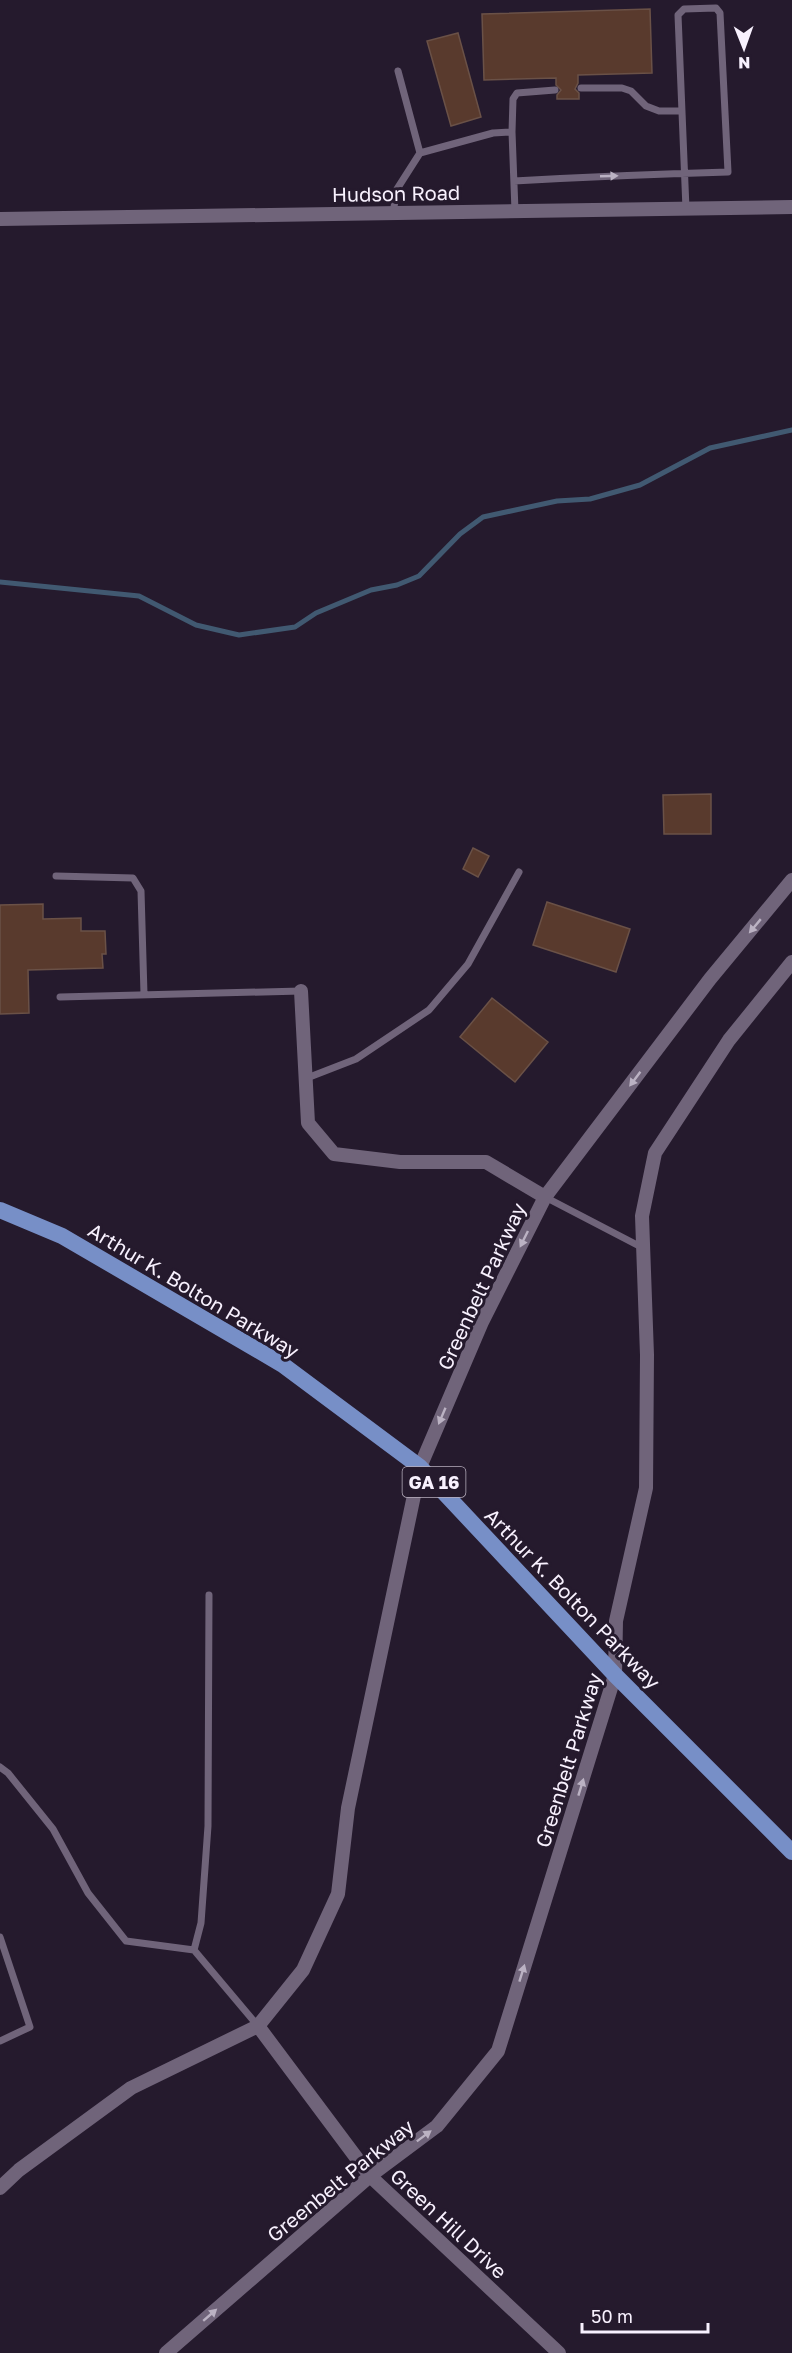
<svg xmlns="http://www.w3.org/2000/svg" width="792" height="2353" font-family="'Golos Text',sans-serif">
<rect width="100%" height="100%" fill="#251a2d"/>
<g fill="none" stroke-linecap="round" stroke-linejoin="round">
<!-- stream -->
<path stroke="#415971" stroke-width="5" d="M0,582l139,14 57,29 43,10 56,-8 21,-14 55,-23 26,-5 22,-9 41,-42 23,-17 74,-16 33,-2 50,-14 70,-37 82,-18"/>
</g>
<!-- building -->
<path fill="#593a2d" stroke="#6a5147" stroke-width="1.5" d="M650,9l2,64 -74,2v8l-3,6 4,4v6h-22v-4l4,-5 -5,-5v-7l-72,2 -2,-66z
M458,33l23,84 -30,9 -24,-85z
M711,794v40h-47l-1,-39z
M473,848l16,8 -11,21 -15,-8z
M547,902l83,27 -14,43 -83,-27z
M43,904v15l38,-1v13h24l1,23h-4l1,14 -75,2 1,43 -29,1v-109z
M492,998l56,44 -33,40 -55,-45z"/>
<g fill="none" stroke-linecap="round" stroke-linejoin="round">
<!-- service -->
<path stroke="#70647a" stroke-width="7" d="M581,88h41l9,3 15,15 13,5h23
M512,132l1,-33 4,-6 38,-3
M420,153l73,-20 19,-1 3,79
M514,181c71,-4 143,-7 214,-9l-8,-159 -4,-5 -32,1 -6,6 8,194
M393,213l4,-24 23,-36 -22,-82
M56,876l77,2 8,13 3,103
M60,997l241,-6
M307,1078l49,-19 73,-49 39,-46 51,-92
M545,1197l98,51
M0,1767l8,6 45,56 35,64 38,48 68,9 64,76
M0,1937l30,90 -30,14
M194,1950l7,-27 7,-97 1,-231"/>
<!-- minor -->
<path stroke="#70647a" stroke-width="14" d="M0,219l792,-12
M301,991l7,132 26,31 66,8h86l59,35
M258,2026l112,150 189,177
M0,2188l19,-18 112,-82 127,-62 45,-56 35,-76 10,-86 72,-341 62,-145 63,-125 165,-218 82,-99
M166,2353l204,-177 67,-50 61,-75 117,-376 1,-54 30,-133 1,-133 -5,-139 13,-63 74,-113 63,-78"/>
<!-- primary -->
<path stroke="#778fc7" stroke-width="16" d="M0,1210l62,26 221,129 137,102 195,208 177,177"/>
</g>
<!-- one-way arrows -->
<defs><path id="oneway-solid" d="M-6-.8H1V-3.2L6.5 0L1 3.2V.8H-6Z" transform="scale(1.5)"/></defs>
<g fill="#bbb2c3">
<use href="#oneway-solid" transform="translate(609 176) rotate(-2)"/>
<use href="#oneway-solid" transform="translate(755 926) rotate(130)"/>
<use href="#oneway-solid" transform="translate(635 1079) rotate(127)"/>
<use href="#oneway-solid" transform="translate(524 1239) rotate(116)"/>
<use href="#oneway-solid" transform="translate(442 1416) rotate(113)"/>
<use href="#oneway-solid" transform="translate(581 1787) rotate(-73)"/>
<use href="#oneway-solid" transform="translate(522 1973) rotate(-73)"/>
<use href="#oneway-solid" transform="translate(424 2136) rotate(-37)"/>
<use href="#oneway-solid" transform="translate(210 2315) rotate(-41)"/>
</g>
<g text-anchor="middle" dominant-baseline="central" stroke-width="6" stroke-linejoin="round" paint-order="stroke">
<!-- shield labels -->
<rect fill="#251a2d" stroke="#b9b0bf" stroke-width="1.5" x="402.5" y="1467" width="63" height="30" rx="4.5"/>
<g font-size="18" font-weight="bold" fill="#f8f1fe">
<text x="434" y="1482">GA 16</text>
</g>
<!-- street labels -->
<g font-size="20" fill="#f8f1fe" stroke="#251a2d">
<text transform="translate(396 193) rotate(-1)">Hudson Road</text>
<text transform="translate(481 1286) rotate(-65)">Greenbelt Parkway</text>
<text transform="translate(194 1290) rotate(31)">Arthur K. Bolton Parkway</text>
<text transform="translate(573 1598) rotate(46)">Arthur K. Bolton Parkway</text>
<text transform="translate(568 1760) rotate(-73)">Greenbelt Parkway</text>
<text transform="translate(340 2180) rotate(-39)">Greenbelt Parkway</text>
<text transform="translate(449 2223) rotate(43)">Green Hill Drive</text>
</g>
</g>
<!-- north arrow -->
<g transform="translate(744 48) rotate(179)" stroke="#251a2d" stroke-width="4.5" paint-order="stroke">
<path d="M0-4.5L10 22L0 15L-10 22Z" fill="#f8f1fe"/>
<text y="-9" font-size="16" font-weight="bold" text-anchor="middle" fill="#f8f1fe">N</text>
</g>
<!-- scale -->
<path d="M582 2323v9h126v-9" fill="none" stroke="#f8f1fe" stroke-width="3"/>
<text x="591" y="2323" font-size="18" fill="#f8f1fe" stroke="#251a2d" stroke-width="4.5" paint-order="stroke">50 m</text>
</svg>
